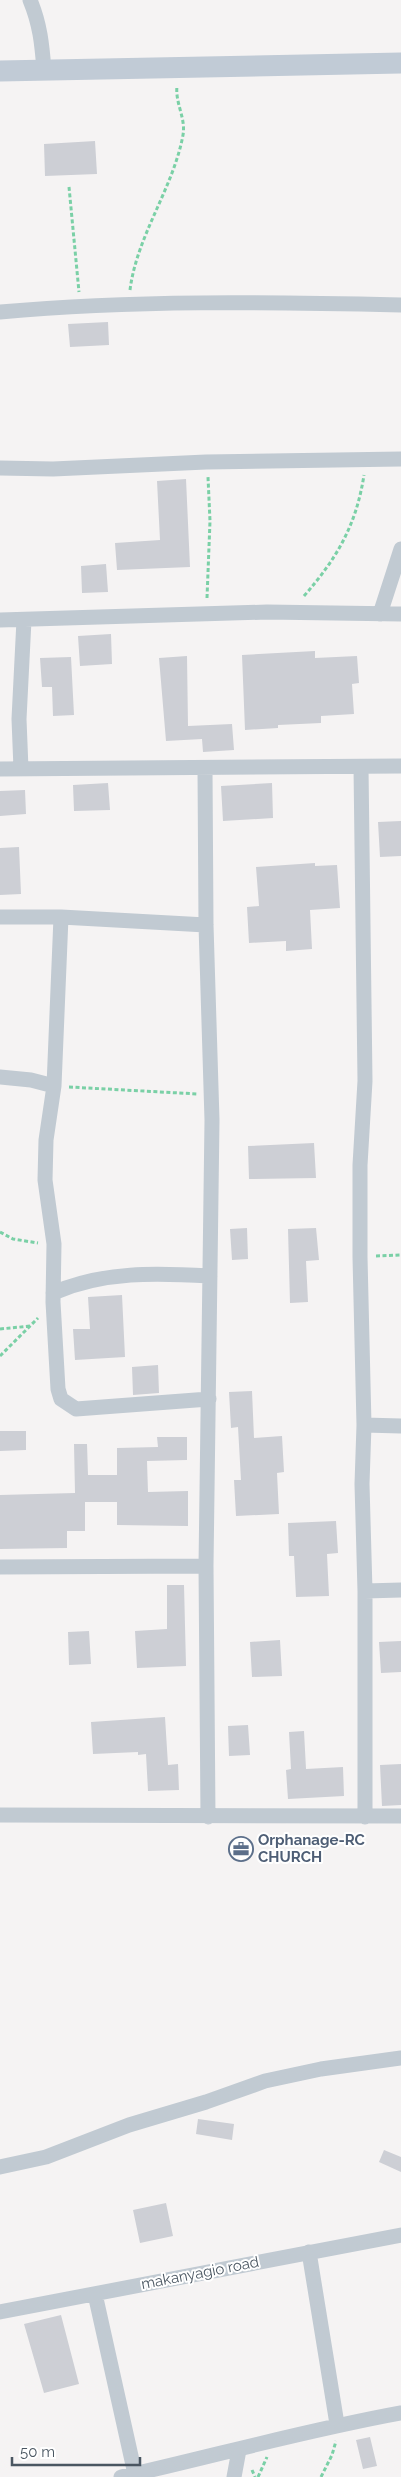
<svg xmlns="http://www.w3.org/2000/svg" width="401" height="2477" font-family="Raleway,sans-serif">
<rect width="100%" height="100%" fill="#f5f3f3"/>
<!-- building -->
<path fill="#cdcfd5" d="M95,141l2,33 -52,2 -1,-32z
M108,322l1,23 -39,2 -2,-23z
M186,479l4,88 -73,3 -2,-27 45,-3 -3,-59z
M106,564l2,28 -26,1 -1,-27z
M111,634l1,30 -32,2 -2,-30z
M315,651v7l42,-2 2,27 -7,1 2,30 -33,2v7l-43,2v3l-33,2 -3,-75z
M187,656l1,70 44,-2 2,26 -31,2 -1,-13 -36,2 -7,-83z
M71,657l3,58 -21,1 -1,-29h-10l-2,-29z
M108,783l2,27 -36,1 -1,-26z
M272,783l1,35 -50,3 -2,-35z
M25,790l1,24 -26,2v-25z
M401,821v35l-21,1 -2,-35z
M19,847l2,47 -21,1v-47z
M315,863v3l22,-1 3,43 -30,2 2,39 -26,2v-10l-37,2 -2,-36 12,-1 -3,-39z
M314,1143l2,35 -67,1 -1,-33z
M247,1228l1,31 -16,1 -2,-31z
M316,1228l3,32 -13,1 2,41 -18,1 -2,-74z
M122,1295l3,62 -50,3 -2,-31h17l-2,-32z
M158,1365l1,28 -26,2 -1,-28z
M252,1391l2,47 28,-2 2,36 -7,1 2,41 -43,2 -2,-36h7l-3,-53 -7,1 -2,-36z
M0,1431h26v19l-26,1z
M157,1437h30v23l-40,1 1,31 40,-1v35l-71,-1v-23h-32v29h-18v17l-67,1v-54l75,-2 -1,-49h13l1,31h29v-27l41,-1z
M336,1521l2,32 -11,1 2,42 -33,1 -2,-41h-5l-1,-33z
M167,1585h17l2,81 -49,2 -2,-37 32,-2z
M89,1631l2,33 -22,1 -1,-33z
M280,1640l2,36 -30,1 -2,-35z
M401,1641v31l-20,1 -2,-31z
M165,1717l3,48 10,-1 1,26 -31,1 -2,-37 -8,1v-3l-45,2 -2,-32z
M248,1725l2,30 -21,1 -1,-30z
M304,1731l2,38 37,-2 1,29 -56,3 -2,-29 5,-1 -2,-37z
M401,1764v41l-19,1 -2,-41z
M198,2119l36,5 -2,16 -36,-6z
M384,2150l17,7v15l-22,-10z
M166,2203l7,33 -33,7 -7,-33z
M61,2315l18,69 -35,9 -20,-69z
M370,2437l7,29 -14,3 -7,-29z"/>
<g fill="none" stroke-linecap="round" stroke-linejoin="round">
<!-- path -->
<path stroke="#7ad0a6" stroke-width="3" stroke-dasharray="4 2.5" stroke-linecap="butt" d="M69,187l10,105
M130,290c7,-55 43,-101 53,-155 3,-17 -8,-32 -6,-49
M304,596c33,-38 52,-70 60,-121
M207,598l3,-77 -2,-44
M69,1087l129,7
M0,1232l13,7 25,4
M376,1256l25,-1
M0,1329l31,-3
M0,1356l38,-38
M252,2470l3,7
M258,2477l9,-20
M321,2477l11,-22 4,-14"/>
<!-- street -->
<path stroke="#c1cad2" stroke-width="15" d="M30,0c10,24 12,44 14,70
M0,312c135,-12 266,-10 401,-7
M0,468l53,1 153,-7 195,-3
M380,614l21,-65
M0,620l267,-8 134,2
M361,767l4,314 -5,84v92l4,168 -2,59 3,107v226
M0,769l401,-3
M21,769l-2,-50 5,-99
M205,769l1,156 6,195 -6,446 2,251
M0,917h61l145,8
M61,917l-7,169 -8,54 -1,40 9,64 -1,58 5,87 3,10 15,10 133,-10
M0,1077l31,3 23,6
M53,1293c51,-22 103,-20 157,-17
M364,1425l37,1
M0,1567l206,-1
M365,1591l36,-1
M0,1815l401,1
M0,2167l46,-10 83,-32 77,-23 59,-21 56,-12 80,-11
M309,2252l28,172
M95,2294l40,180
M0,2312l401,-77
M121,2477c93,-21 186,-47 280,-64
M234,2477l5,-27"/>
<!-- secondary -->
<path stroke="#c1cbd6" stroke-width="21" d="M0,71l401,-8"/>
</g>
<!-- icons -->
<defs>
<symbol id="office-ring" viewBox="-11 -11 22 22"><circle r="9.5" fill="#fff" stroke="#5c6f8a" stroke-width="1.5"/><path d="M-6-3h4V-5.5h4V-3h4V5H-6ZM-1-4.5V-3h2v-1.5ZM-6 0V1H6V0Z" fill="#5c6f8a"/></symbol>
</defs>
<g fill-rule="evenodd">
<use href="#office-ring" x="227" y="1835" width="28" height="28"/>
</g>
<g text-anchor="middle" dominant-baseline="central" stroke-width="4" stroke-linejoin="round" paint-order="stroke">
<!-- service labels -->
<g font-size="15" font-weight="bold" fill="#4e5e75" stroke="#fff" text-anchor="start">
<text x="258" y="1840">Orphanage-RC<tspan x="258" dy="17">CHURCH</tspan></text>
</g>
<!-- street labels -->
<g font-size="15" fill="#4a5661" stroke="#fff">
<text transform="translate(200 2273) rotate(-11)">makanyagio road</text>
</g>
</g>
<!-- scale -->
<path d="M12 2457v8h128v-8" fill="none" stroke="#4a5661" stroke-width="2.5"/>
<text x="20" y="2457" font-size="15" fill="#4a5661" stroke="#ffffff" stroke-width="4" paint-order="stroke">50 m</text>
</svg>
